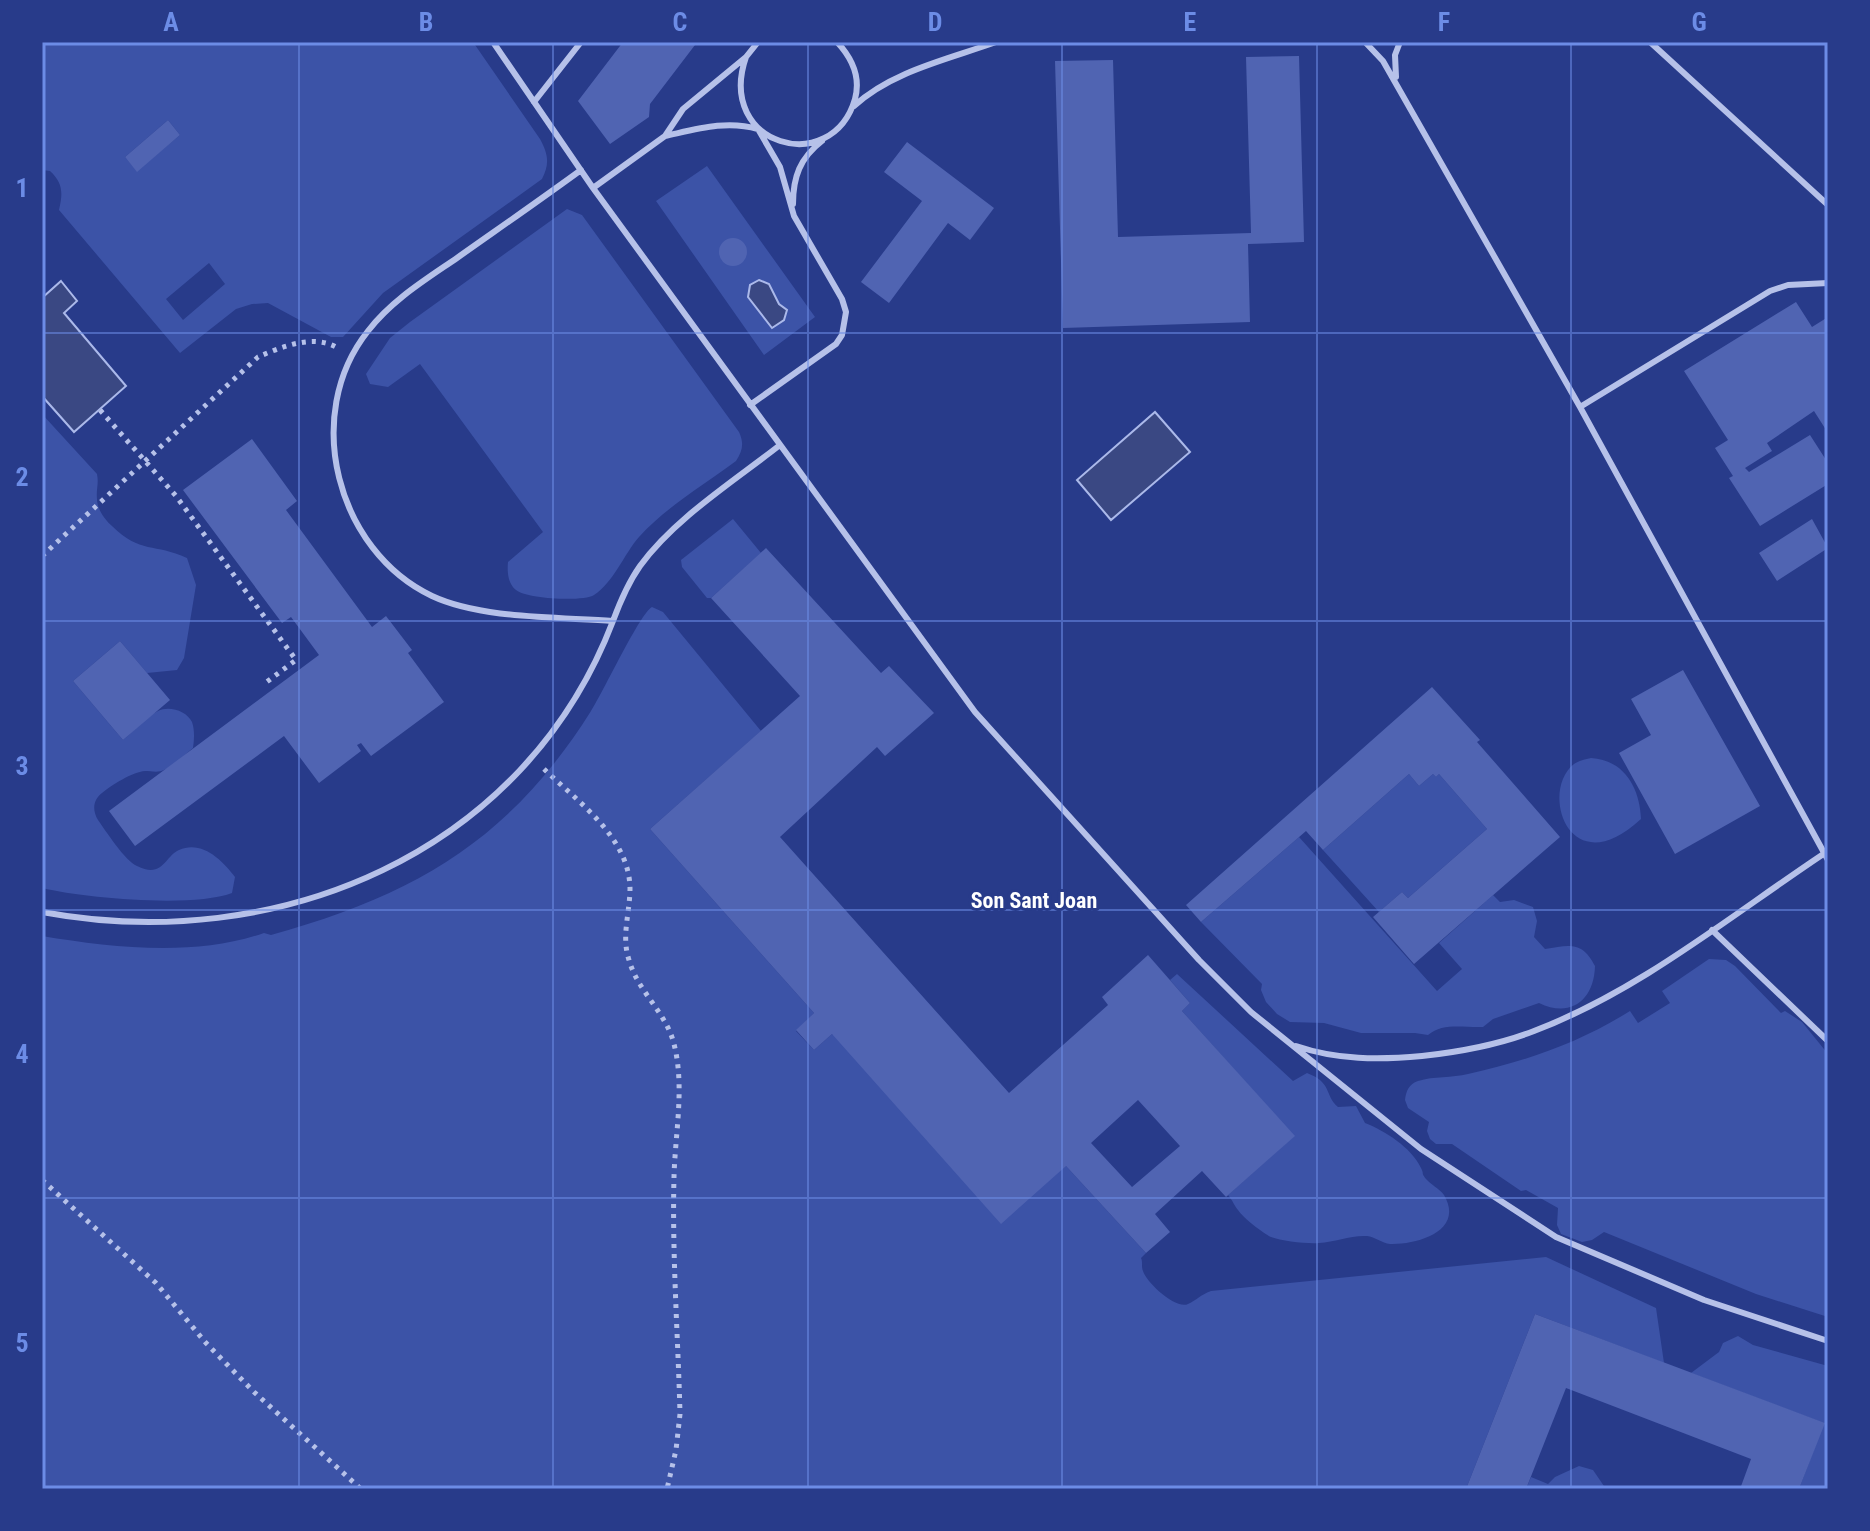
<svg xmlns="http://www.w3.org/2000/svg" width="1870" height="1531" font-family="'Roboto Condensed',sans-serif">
<rect width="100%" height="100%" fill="#283b8a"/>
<!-- green -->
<path fill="#3c53a7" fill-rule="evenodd" d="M42,42h431l67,97c8,15 10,24 2,40l-159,114 -40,44h-12l-63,-34 -16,1 -16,5 -56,44 -121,-143c4,-17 4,-27 -9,-39l-8,-1zM168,120l12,15 -43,36 -12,-14zM209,263l16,21 -42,36 -17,-21z
M707,166l108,151 -51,38 -108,-154z
M567,209l15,6 157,217c5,11 4,18 -3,29 -32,24 -70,46 -97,76 -15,17 -25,45 -45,58 -11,7 -67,4 -78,-5 -8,-6 -9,-18 -8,-28l35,-30 -123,-168 -32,23 -18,-3 -4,-10 24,-36 20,-16z
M42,414l55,60c2,10 -1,15 0,25 0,10 8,21 15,27 28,28 43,17 75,32l9,27 -12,73 -7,12 -30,3 -27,-32 -47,40 50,59c11,-9 23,-23 35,-29 11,-6 29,0 34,11 3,8 2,19 1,26 -9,7 -19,18 -29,22 -6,3 -13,1 -19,1 -13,1 -33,14 -43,22 -9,7 -10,17 -4,27 8,11 27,41 39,46 26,13 28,-10 42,-16 23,-10 43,10 56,27l-3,16c-40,15 -148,5 -190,-5z
M733,519l28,34 -50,45h-4l-25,-31 -1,-7z
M652,607l11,5 98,119 -111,98 164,184 -18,18 18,19 18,-16 234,132 80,87 -5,5c2,4 0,9 2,13 3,11 33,39 45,33 9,-4 12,-9 23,-13l335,-34 110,51 8,55 -129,-49 -69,175h-1424v-553c72,12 153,21 222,-3l7,2c144,-40 239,-95 320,-224 12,-18 49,-98 61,-104z
M1591,758c34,2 49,31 50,61 -72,67 -102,-28 -67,-55 4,-3 12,-5 17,-6z
M1409,774l10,12 14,-12 3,3 3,-3 48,55 -79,69 -6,-6 -23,20 -56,-62z
M1299,837l138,154 25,-22 -23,-26 54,-48 7,7 14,-2 19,7 4,14 -3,16 11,12c25,-4 37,-8 50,17 -1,35 -25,52 -56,37l-46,16 -10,8c-18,1 -40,-5 -55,8l-13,-2h-54l-37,-10 -34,-1 -13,-8 -11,-12 -5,-12 1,-6 -61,-62z
M1709,959l17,1 9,6 46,47 4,-2 17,11 26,32v263l-72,-23 -152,-62 -12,8 -10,2 -21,-8 -4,-9 1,-17 -32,-18 -5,1 -69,-47h-16l-6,-5 -3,-8 2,-9 -21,-14 -3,-8c1,-9 4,-16 13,-19 16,-5 34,-3 50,-7 58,-13 111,-31 162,-63l8,12 32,-20 -8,-12z
M1177,974l116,107 14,-8c26,10 17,22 31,34l18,-1 9,17c20,8 46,24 56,45 4,8 -1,3 5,11 5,6 13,9 18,16 21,36 -27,50 -54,49 -8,-1 -15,-7 -23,-8 -16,-1 -32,6 -48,7 -12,1 -37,-2 -48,-6 -8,-4 -28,-19 -33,-27 -4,-5 -5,-9 -10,-15l66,-59 -112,-125 8,-8 -20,-23z
M1738,1336l15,9 75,21v123h-29l25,-66 -133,-50 28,-21 4,-9z
M1579,1466l14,4 13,19h-80l5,-12 17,7 7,-7z"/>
<!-- water -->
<path fill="#3a4883" stroke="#abb9ea" stroke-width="2" d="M759,280l10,4 10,20 8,6 -3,10 -12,8 -24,-31 2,-12z
M61,281l16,20 -13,12 62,73 -52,46 -32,-36v-98z
M1155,412l35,40 -79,68 -34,-40z"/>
<!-- building -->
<path fill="#5064b2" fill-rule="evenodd" d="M623,42h79l-7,3 -45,59 -1,13 -39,27 -32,-43z
M1299,56l5,186 -56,2 2,78 -187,6 -8,-267 58,-1 5,177 133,-4 -5,-176z
M168,120l12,15 -43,37 -12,-15z
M907,142l87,66 -24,32 -22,-17 -59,80 -28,-21 61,-81 -38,-29z
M719 252a14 14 0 1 1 28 0a14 14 0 1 1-28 0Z
M1796,302l16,25 16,-10v116l-14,-22 -47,32 5,8 -27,17 4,4 61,-37 18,28v21l-68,42 -31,-48 4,-2 -18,-28 13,-8 -44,-69z
M252,439l45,62 -11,9 86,117 14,-11 26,34 -4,3 36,49 -73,54 -10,-13 -4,2 4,6 -42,32 -35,-47 -149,110 -26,-35 210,-156 -28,-38 -9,6 -99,-133z
M1812,519l16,29 -51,33 -18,-28z
M766,548l115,125 8,-7 45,47 -49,43 -8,-9 -97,90 229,256 99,-88 -6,-8 46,-42 42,48 -8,8 113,125 -69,61 -24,-26 -47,43 15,18 -24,21 -80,-87 -65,58 -169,-190 -18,16 -18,-20 18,-17 -164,-184 150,-133 -89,-98zM1138,1100l42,46 -48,41 -41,-44z
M120,641l50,59 -47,40 -50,-59z
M1683,670l77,136 -85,48 -56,-101 32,-18 -20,-36z
M1432,687l48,53 -3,2 83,95 -146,127 -41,-47 29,-25 6,6 79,-69 -48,-55 -3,3 -3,-3 -14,12 -10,-12 -86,76 -17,-19 -105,91 -15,-17z
M1535,1314l290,109 -26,66h-59l11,-30 -185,-71 -40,101h-60z"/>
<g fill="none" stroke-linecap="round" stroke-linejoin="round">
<!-- path -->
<path stroke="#b6c1e9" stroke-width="5" stroke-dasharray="4 6" stroke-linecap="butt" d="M100,410l76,86 120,164 -32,24
M42,556l216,-199c23,-10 54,-23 78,-10
M544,769c34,33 85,68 86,119 0,25 -9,48 -1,72 9,32 37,52 45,84 11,43 1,90 0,133 -2,79 4,158 6,237l-4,36 -9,39
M42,1180l114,103 50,60 48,49 107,97"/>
<!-- lane -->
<path stroke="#b6c1e9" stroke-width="6" d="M493,42l100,146 382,524 224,248 52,52 170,137 135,88 148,63 124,41
M855,42h11
M1365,42l18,19 197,346 248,453
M1650,42l178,163
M746,57c-31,89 86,121 109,42 6,-22 -3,-41 -18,-57
M1396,77l-1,-22 5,-13
M534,102l47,-60
M854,106c38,-35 95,-47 142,-64
M665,136c32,-7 61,-16 93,-7l22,38 14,49 48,83 4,13 -4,23 -6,9 -86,61
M581,170c-41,30 -83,59 -124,88 -32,22 -65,42 -89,73 -67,84 -31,220 64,265 49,23 127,21 181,25 7,-19 15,-38 27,-55 34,-47 94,-85 140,-121
M593,188l72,-52 18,-27 63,-52 12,-15
M793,204c0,-27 7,-46 29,-63
M1580,407l190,-116 18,-6 40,-2
M42,912c235,44 482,-58 571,-291
M1712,930l116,111
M1296,1046c41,14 83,14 126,10 37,-4 76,-11 112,-25 106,-40 200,-118 294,-180"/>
</g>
<!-- grid -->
<path fill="none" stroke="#6c8ce6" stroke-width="2" stroke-opacity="0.55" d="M299,42v1447M553,42v1447M808,42v1447M1062,42v1447M1317,42v1447M1571,42v1447M42,333h1786M42,621h1786M42,910h1786M42,1198h1786"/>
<g text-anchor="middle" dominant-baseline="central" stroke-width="6" stroke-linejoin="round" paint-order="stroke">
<!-- neighbourhood labels -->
<g font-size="22" font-weight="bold" fill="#fff" stroke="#283b8a">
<text x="1034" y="900">Son Sant Joan</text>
</g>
</g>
<!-- border -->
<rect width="1870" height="1531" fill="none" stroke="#283b8a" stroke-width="88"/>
<rect x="44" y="44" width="1782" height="1443" fill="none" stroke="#6c8ce6" stroke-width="3"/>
<g font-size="26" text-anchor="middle" font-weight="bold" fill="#6c8ce6">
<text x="171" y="31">A</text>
<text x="426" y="31">B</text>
<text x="680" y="31">C</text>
<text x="935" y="31">D</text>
<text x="1190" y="31">E</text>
<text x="1444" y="31">F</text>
<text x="1699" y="31">G</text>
<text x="22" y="197">1</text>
<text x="22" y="486">2</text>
<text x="22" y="775">3</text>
<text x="22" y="1063">4</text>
<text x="22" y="1352">5</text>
</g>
</svg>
